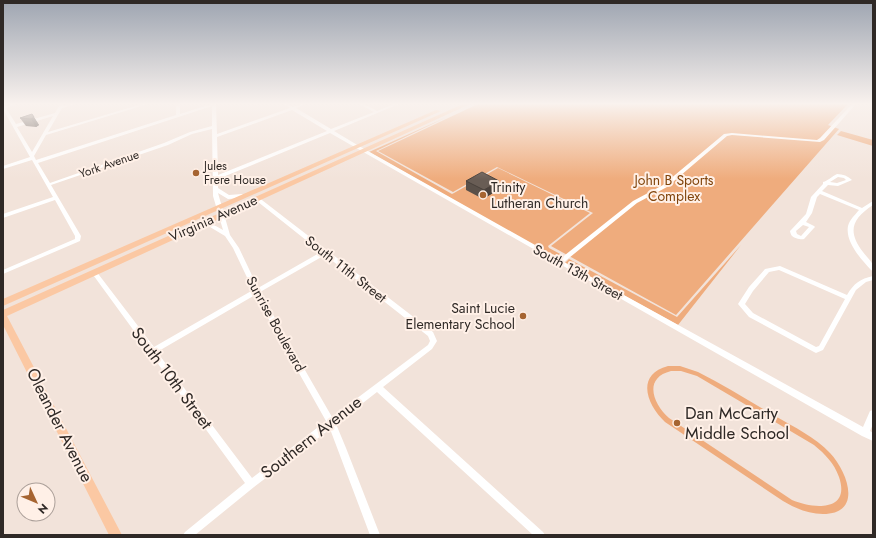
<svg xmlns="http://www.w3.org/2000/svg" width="876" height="538" font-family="Jost,sans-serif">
<rect width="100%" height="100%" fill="#f2e3da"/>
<!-- green -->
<path fill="#efac7d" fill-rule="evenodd" d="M478,104h370l-20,21 11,4 -163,186 -125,-69 42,-33 -96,-46 -44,25 -75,-41z
M447,117l-71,34 76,43 2,-1 44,-25 92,45 -42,33 1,2 15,8 -4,4 -191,-108z
M841,131l32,9v6l-36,-11z
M741,245l-63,80 -113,-62 4,-4 108,58z
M668,366h12l18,6c26,13 51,29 77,44 19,11 40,21 55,37 18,19 33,61 -7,61 -15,0 -28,-6 -40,-13l-118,-79c-18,-17 -30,-47 3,-56zM671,371h10l16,5 117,69c11,9 20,18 25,32 12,35 -26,32 -47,23l-123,-82c-16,-14 -26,-40 2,-47z"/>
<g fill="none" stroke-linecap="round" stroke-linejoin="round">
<!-- minor -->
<path fill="#fff" fill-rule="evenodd" d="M11,104h6l-11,4 10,16 39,-11 5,-9h4l-1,1 11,-1 -1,1 -11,3 -14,24 94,-28h6l-102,31 -12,21 2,4 140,-45v-11h4v10l31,-10h5l1,30 73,-26 -6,-4h4l5,3 8,-3h5l-10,4 35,21 43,-17 -15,-8h5l13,7 17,-7h5l-65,27 25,15 201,113 73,-58 30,-16 61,-51 8,-1 85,7 3,-2 32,-34h4l-32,36 -4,2 -88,-7 -5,1 -60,51 -30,16 -73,59 299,165 7,-16 3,-1v14l-3,7 3,2v8l-11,-5 -304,-173 -228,-130 -112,46v9l11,7 13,-1 3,2 -3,2 -14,1 -10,-6 12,42 9,13 19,40 63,-36 -68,-54 1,-1h4l175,135 4,9 -5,8 -49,38 160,145 2,3h-12l-156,-143 -41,32 10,24 34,87h-10l-40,-106 -76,58 -59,48h-12l2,-3 60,-49 -154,-211 1,-1h4l58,76 99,-57 -20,-42 -8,-12 -15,-9h-11l-3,-2c9,-5 19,0 27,5l-10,-34 -1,-67 -20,5 -24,11 -117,40 30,51 -1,5 -77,33v-4l72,-31v-3l-20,-36 -52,18v-4l50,-17 -21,-37 -29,9v-3l27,-9 -27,-48v-4l2,1zM212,106v20l-22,6 -26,11 -114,40 -12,-20zM292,110l35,21 -109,44 -1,-38zM53,116l-21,36 -15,-25zM325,255l103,81 2,5 -2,4 -96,72 -72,-125zM255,295l71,126 -74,57 -95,-126z
M837,174c6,0 11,2 15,6l-14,6 -10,-1 -6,6 40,17 11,-7v4c-21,14 -26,26 -10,47 3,4 8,9 10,13 0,1 0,5 0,6l-2,-1c-10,-11 -26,-28 -23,-44 2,-7 7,-11 11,-16l-39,-16 -3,3 -5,16 -6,9 8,4 1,1 -1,1 -10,11c-3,1 -10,-1 -12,-3 -1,-1 -2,-4 -2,-5l1,-1 15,-16 5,-17 12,-13v-2c5,-1 9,-6 14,-8zM838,177l6,1 2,2 -9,3 -7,-1zM803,225l6,2 -8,9 -4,-2 -1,-3z
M780,266l67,29c7,-12 13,-16 26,-19v4l-7,2 -10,8 -33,60 -7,3 -2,-1 -65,-35 -11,-13 11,-17 16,-18zM779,270l66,29 -26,47 -3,1 -63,-34 -8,-9 8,-13 16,-19z"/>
<!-- major -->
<path fill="#fbc8a3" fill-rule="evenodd" d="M463,104h7l-463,212 115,219h-13l-106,-210v-15z
M436,110l5,1 -438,195v-7z"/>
</g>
<!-- wall -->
<path fill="#5a5049" d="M32,114l7,11 -3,2 -10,-1 -6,-8z
M466,181l32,9 -15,9 -17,-9z"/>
<!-- shaded-wall -->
<path fill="#4a413c" d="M32,114l7,11 -3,2 -5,-8z
M499,181l-1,9 -15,9 1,-9z"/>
<!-- building -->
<path fill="#695d55" stroke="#4a413c" d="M32,114l2,3 -3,2 -11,-1z
M482,172l17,9 -15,9 -18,-9z"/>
<!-- sky -->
<linearGradient id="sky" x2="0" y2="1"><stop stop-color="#9ea5b1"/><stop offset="0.58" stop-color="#f9f2ee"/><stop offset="1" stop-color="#f9f2ee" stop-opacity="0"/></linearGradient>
<rect width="876" height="179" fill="url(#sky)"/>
<!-- markers -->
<g fill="#a66431" stroke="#fff0e7" stroke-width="1.5">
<circle cx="196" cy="173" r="4"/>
<circle cx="483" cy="195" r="4"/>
<circle cx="523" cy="316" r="4"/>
<circle cx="677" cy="423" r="4"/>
</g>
<g text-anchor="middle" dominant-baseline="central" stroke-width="4" stroke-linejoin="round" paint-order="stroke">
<!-- far-street labels -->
<g font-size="12" fill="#2f2926" stroke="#fff0e7">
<text transform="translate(109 164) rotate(-19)">York Avenue</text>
</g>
<!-- far-poi labels -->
<g font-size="12" fill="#2f2926" stroke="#fff0e7" text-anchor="start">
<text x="204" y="166">Jules<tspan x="204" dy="14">Frere House</tspan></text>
</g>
<!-- park labels -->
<g font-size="14" fill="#81440b" stroke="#fff0e7">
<text x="674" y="180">John B Sports<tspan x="674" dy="16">Complex</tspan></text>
</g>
<!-- poi labels -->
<g font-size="14" fill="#2f2926" stroke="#fff0e7" text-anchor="start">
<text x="491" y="187">Trinity<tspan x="491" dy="16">Lutheran Church</tspan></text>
<text x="515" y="308" text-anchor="end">Saint Lucie<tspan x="515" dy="16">Elementary School</tspan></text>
</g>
<!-- street labels -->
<g font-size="14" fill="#2f2926" stroke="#fff0e7">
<text transform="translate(213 218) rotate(-24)">Virginia Avenue</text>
<text transform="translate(346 269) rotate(38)">South 11th Street</text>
<text transform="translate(578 272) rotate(29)">South 13th Street</text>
<text transform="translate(276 324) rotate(61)">Sunrise Boulevard</text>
</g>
<!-- near-street labels -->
<g font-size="17" fill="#2f2926" stroke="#fff0e7">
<text transform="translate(172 378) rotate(53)">South 10th Street</text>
<text transform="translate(60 425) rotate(63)">Oleander Avenue</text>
<text transform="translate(311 437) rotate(-38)">Southern Avenue</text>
</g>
<!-- near-poi labels -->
<g font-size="17" fill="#2f2926" stroke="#fff0e7" text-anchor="start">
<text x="685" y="413">Dan McCarty<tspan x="685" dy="20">Middle School</tspan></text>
</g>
</g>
<!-- border -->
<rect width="876" height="538" fill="none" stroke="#2f2926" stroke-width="8"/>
<!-- north arrow -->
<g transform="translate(36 502) rotate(134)"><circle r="19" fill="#fff0e7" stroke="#aca09a"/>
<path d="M0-3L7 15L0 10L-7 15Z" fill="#a66431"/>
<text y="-6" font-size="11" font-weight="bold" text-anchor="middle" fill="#2f2926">N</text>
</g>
</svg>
